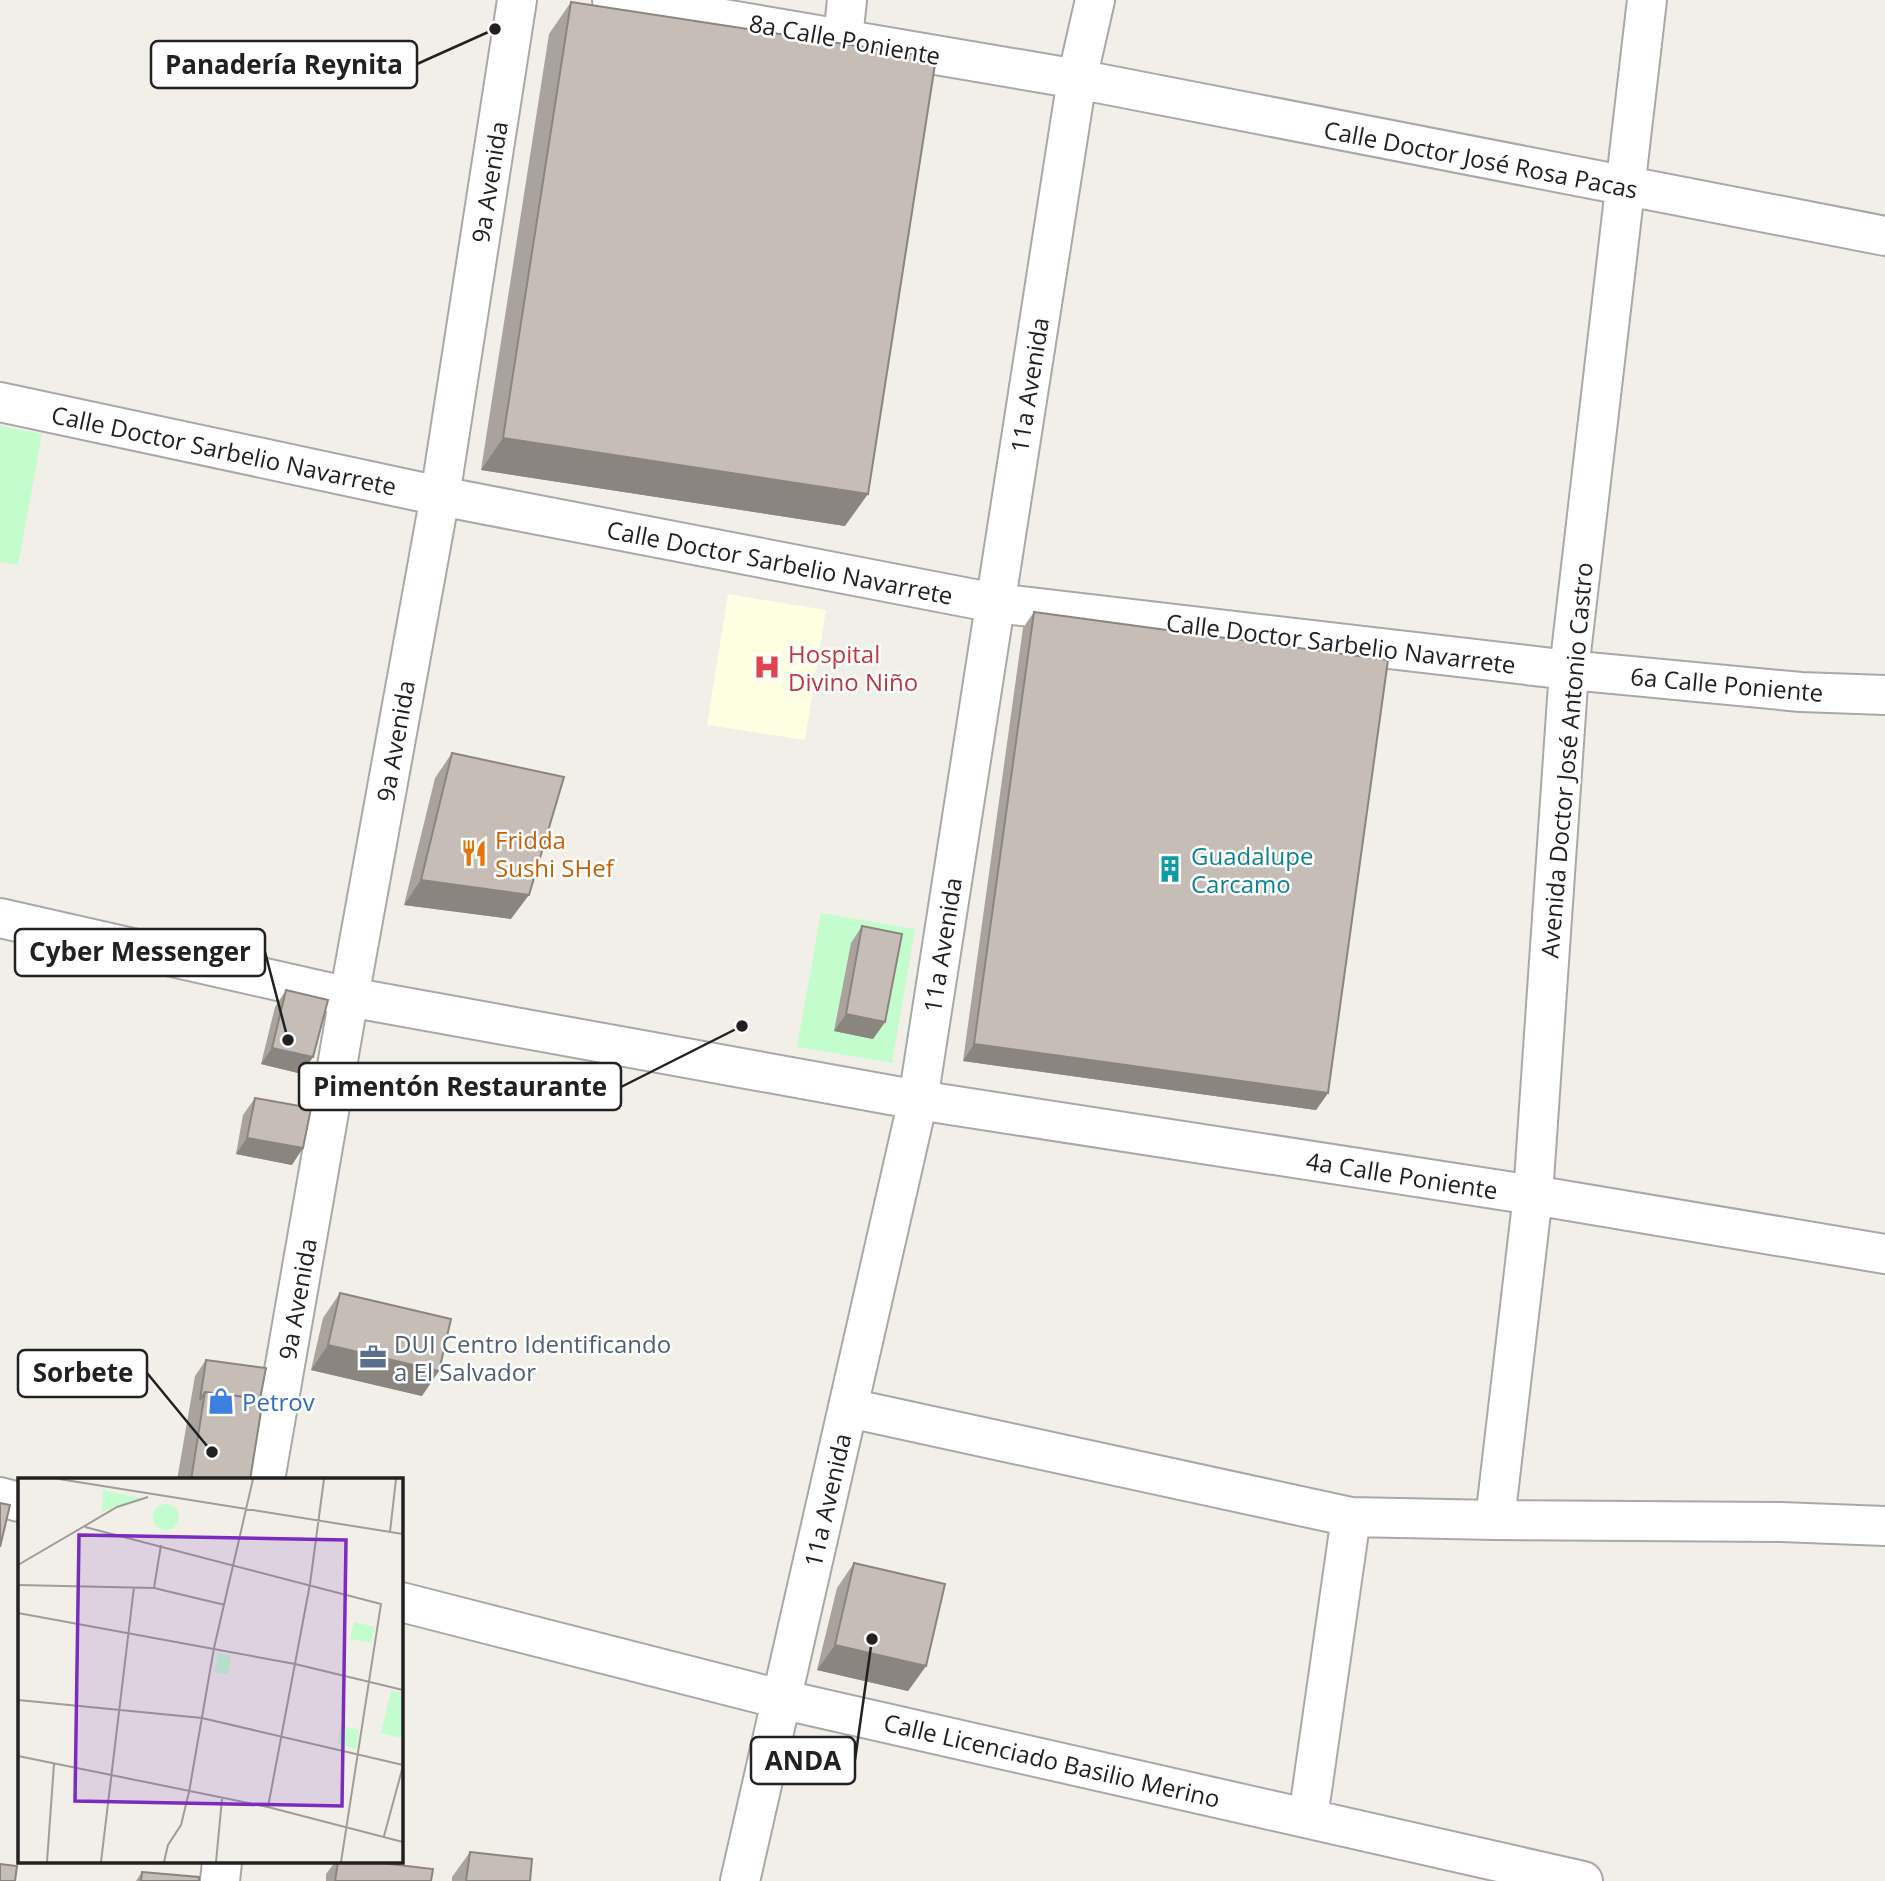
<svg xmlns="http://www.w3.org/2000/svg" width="1885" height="1881" font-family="'Open Sans',sans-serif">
<rect width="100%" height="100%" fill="#f1efe7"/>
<!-- education -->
<path fill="#fcffe2" d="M728,594l98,16 -21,130 -98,-15z"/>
<!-- park -->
<path fill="#c3fccd" d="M0,426l42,8 -24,131 -18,-3z
M821,913l94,16 -23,134 -95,-16z"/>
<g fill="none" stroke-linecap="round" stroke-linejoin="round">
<defs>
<path id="minor" d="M612,0l465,79 808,157
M843,38l4,-38
M0,402l440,94 555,107 574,67 232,22 84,3
M0,918l349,79 569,103 615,95 352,59
M849,1408l502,109 144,3 286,2 104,4
M265,1480l84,-483 91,-501 77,-496
M0,1497l19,5
M1495,1520l38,-325 36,-525 78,-670
M401,1602l379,97 803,182
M1308,1818l43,-301
M220,1881l2,-19
M740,1881l178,-781 159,-1021 18,-79"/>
</defs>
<!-- minor casing -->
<use href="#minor" stroke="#a8a8a8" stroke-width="42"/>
<!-- minor -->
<use href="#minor" stroke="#fff" stroke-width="38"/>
</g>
<!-- wall -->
<path fill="#aaa39d" d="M571,2l274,524 -364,-56 68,-436z
M1034,612l294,481 -12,17 -353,-49 60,-433z
M452,753l59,166 -107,-14 31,-127z
M862,926l23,96 -12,17 -39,-8 17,-88z
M286,990l16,84 -41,-10 14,-57z
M255,1098l37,67 -56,-11 7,-39z
M340,1293l82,103 -111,-26 12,-52z
M206,1360l54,38 -10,82h-73l18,-104z
M854,1563l72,103 -18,25 -91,-21 20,-82z
M470,1852l60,29h-78v-4z
M335,1862h38l58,19h-105v-7z
M142,1872l57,9h-63z"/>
<!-- shaded-wall -->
<path fill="#8b857f" d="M503,438l365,56 -23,32 -364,-56z
M421,880l108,15 -18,24 -107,-14z
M846,1014l39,8 -12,17 -39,-8z
M974,1044l354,49 -12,17 -353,-49z
M272,1048l41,9 -11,17 -41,-10z
M247,1138l56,10 -11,17 -56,-11z
M328,1345l111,26 -17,25 -111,-26z
M835,1645l91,21 -18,25 -91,-21z"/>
<!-- building -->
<path fill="#c6beb6" stroke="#8b857f" stroke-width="2" d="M571,2l365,56 -68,436 -365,-56z
M1034,612l354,48 -60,433 -354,-49z
M452,753l112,24 -35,118 -108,-15z
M862,926l40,8 -17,88 -39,-8z
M286,990l42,10 -15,57 -41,-9z
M255,1098l56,10 -8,40 -56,-10z
M340,1293l111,26 -12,52 -111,-26z
M206,1360l60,8 -6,31 -55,-7 -5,8z
M205,1392l58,7 -13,81h-59z
M0,1503l10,2 -10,42z
M854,1563l91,21 -19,82 -91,-21z
M470,1852l62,7 -2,22h-64z
M338,1862h35l60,7 -2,12h-96z
M0,1864l17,2 -2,15h-15z
M142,1872l57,5v4h-58z"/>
<!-- icons -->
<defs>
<symbol id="hospital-bare" viewBox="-9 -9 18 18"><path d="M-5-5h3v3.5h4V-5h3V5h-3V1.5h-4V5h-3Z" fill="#e0444e" stroke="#fff" stroke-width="2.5" paint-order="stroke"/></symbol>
<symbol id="restaurant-bare" viewBox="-9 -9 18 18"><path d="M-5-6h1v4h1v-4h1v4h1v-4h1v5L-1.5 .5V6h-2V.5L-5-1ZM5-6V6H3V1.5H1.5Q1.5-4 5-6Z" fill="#e8710a" stroke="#fff" stroke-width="2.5" paint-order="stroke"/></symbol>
<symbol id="building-bare" viewBox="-9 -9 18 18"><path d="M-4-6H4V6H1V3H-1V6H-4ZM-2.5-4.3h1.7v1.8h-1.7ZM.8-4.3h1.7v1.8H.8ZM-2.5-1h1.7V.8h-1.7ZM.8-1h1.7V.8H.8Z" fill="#0f9aa8" stroke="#fff" stroke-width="2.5" paint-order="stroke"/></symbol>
<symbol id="office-bare" viewBox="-9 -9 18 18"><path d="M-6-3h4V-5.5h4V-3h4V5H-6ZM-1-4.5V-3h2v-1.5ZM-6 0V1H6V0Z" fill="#5c6f8a" stroke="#fff" stroke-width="2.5" paint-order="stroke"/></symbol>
<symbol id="shop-bare" viewBox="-9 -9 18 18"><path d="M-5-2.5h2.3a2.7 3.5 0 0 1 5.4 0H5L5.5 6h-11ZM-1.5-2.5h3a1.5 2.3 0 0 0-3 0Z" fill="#3f7fe0" stroke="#fff" stroke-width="2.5" paint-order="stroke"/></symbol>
</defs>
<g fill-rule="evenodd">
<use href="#hospital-bare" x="748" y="648" width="38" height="38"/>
<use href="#restaurant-bare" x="455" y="834" width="38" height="38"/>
<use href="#building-bare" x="1151" y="850" width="38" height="38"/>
<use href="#office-bare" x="354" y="1338" width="38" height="38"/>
<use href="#shop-bare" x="202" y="1382" width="38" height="38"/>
</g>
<g text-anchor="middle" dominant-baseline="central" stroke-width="5" stroke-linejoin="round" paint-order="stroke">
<!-- street labels -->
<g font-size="24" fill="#212121" stroke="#fff">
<text transform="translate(845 39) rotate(10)">8a Calle Poniente</text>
<text transform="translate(1481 159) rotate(11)">Calle Doctor José Rosa Pacas</text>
<text transform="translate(489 182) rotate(-81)">9a Avenida</text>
<text transform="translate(1029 385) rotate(-81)">11a Avenida</text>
<text transform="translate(224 450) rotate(12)">Calle Doctor Sarbelio Navarrete</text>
<text transform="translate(780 562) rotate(11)">Calle Doctor Sarbelio Navarrete</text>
<text transform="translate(1341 643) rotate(7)">Calle Doctor Sarbelio Navarrete</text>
<text transform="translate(1727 684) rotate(5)">6a Calle Poniente</text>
<text transform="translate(395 741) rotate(-80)">9a Avenida</text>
<text transform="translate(1566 760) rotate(-85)">Avenida Doctor José Antonio Castro</text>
<text transform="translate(942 945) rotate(-81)">11a Avenida</text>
<text transform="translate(1402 1175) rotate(9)">4a Calle Poniente</text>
<text transform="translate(297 1299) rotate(-80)">9a Avenida</text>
<text transform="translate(827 1500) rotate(-77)">11a Avenida</text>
<text transform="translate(1052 1760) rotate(13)">Calle Licenciado Basilio Merino</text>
</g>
<!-- health labels -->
<g font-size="24" fill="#be3a42" stroke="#fff" text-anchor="start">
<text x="788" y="653">Hospital<tspan x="788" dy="28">Divino Niño</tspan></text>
</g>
<!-- food labels -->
<g font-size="24" fill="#c56008" stroke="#fff" text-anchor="start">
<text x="495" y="839">Fridda<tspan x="495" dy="28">Sushi SHef</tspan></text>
</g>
<!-- culture labels -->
<g font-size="24" fill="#0d838f" stroke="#fff" text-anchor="start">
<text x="1191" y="855">Guadalupe<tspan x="1191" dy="28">Carcamo</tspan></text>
</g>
<!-- service labels -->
<g font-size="24" fill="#4e5e75" stroke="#fff" text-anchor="start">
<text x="394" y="1343">DUI Centro Identificando<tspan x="394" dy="28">a El Salvador</tspan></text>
</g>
<!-- shop labels -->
<g font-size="24" fill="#366cbe" stroke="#fff" text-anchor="start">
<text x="242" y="1401">Petrov</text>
</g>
</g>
<!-- overview -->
<g transform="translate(18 1478)">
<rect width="385" height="385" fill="#f1efe7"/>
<path d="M85,12l37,8 -38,14zM135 39a13 13 0 1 1 26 0a13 13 0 1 1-26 0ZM336,144l21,5 -4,16 -21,-4zM200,175l13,3 -3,19 -14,-3zM373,213l12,2v45l-22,-5zM323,248l18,4 -3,19 -19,-5z" fill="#c3fccd"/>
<path fill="none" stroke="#9e9d98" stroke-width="2" d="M41,1l344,55M67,49l296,77 -40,258M372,54l6,-53M0,87l99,-58 31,-10M0,107l136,3 71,17M136,110l7,-43M0,135l277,51 108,26M0,222l184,18 201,47M0,278l250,51 135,35M250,329l42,-223 14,-105M366,358l19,-70M29,384l7,-98M83,384l33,-275M146,384l4,-17 13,-20 8,-33 25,-144 39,-169M198,384l6,-63"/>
<path fill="#7b2cbf" fill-opacity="0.15" stroke="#7b2cbf" stroke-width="3.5" d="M61,57l267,5 -4,266 -267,-5z"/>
<rect width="385" height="385" fill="none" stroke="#212121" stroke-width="3.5"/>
</g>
<!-- callouts -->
<path fill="none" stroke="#212121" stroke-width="2.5" d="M495 29L417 64M288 1040L265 952M742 1026L621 1087M212 1452L147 1373M872 1639L855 1760"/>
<g fill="#212121" stroke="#fff" stroke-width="2.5">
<circle cx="495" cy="29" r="7"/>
<circle cx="288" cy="1040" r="7"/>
<circle cx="742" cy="1026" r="7"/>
<circle cx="212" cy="1452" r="7"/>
<circle cx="872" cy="1639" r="7"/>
</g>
<g fill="#fff" stroke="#212121" stroke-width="2.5">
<rect x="151" y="41" width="266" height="47" rx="7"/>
<rect x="15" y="929" width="250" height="47" rx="7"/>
<rect x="299" y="1063" width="322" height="47" rx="7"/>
<rect x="18" y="1350" width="129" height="47" rx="7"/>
<rect x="751" y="1737" width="104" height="47" rx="7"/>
</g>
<g font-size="26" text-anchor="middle" font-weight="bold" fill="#212121">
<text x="284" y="74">Panadería Reynita</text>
<text x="140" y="961">Cyber Messenger</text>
<text x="460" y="1096">Pimentón Restaurante</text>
<text x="83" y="1382">Sorbete</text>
<text x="803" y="1770">ANDA</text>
</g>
</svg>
